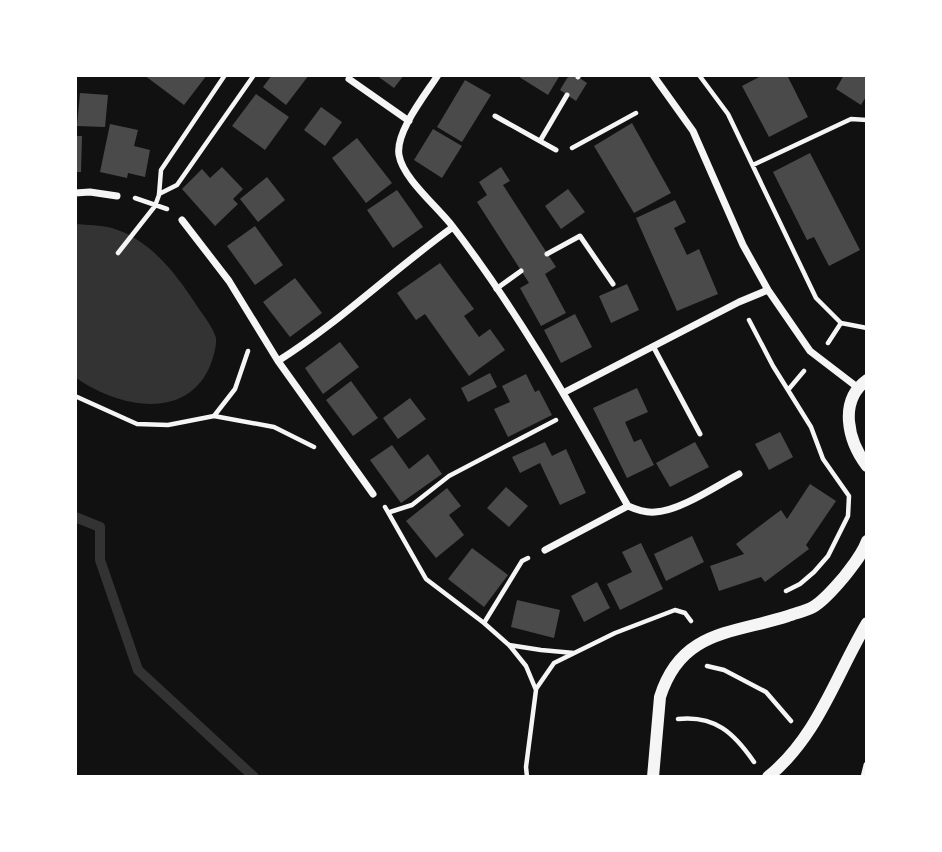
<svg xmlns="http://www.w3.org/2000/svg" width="942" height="852" font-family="Quicksand,sans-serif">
<rect width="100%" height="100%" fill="#111"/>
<!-- water -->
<path fill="#333" d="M75,224c13,1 25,1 37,4 38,11 65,47 85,78 6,9 16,21 19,32 1,10 -5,28 -10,36 -28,48 -94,30 -131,3z"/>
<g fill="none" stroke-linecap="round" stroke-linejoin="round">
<!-- stream -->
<path stroke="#333" stroke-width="10" d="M75,517l25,10v33l38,110 116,107"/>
</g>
<!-- building -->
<path fill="#4a4a4a" d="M144,75h63l-23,30z
M272,75h37l-23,30 -23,-18z
M376,75h28l-10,13z
M516,75h44l-12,20z
M569,75h6l12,8 -11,18 -16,-11z
M763,75h24l21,42 -39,20 -27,-51z
M844,75h23v20l-6,10 -25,-16z
M465,80l26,15 -29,47 -25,-15z
M80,93l28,2 -3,32 -28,-1z
M256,94l33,23 -24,33 -33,-24z
M321,107l21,15 -17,24 -21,-16z
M632,123l39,70 -37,20 -40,-67z
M110,124l28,6 -4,16 16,4 -5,27 -17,-4 -1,5 -27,-6z
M433,129l29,17 -20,32 -28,-18z
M75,136h7l-1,36h-6z
M357,138l35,45 -26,20 -34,-45z
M810,153l50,97 -31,16 -15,-29 -7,3 -34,-68z
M222,167l21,22 -10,10 5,5 -23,22 -33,-37 20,-20 8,9z
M501,167l9,14 -7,4 53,82 -11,7 21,39 -25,13 -21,-38 9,-5 -52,-81 10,-7 -8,-13z
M267,177l18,23 -27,22 -18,-23z
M568,189l17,23 -24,17 -16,-23z
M397,190l26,37 -30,21 -26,-38z
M675,200l11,22 -12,6 13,27 12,-6 19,45 -41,17 -41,-93z
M255,226l28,39 -28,20 -28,-39z
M440,263l34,46 -10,7 15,21 11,-8 15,21 -36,26 -44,-62 -9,6 -19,-27z
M295,278l27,35 -32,24 -27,-35z
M627,284l12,26 -28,13 -12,-27z
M575,314l17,33 -31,16 -17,-33z
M340,342l19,25 -36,27 -18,-26z
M490,373l7,14 -29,15 -7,-14z
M526,374l9,18 4,-2 13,25 -44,22 -14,-28 16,-7 -8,-16z
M351,381l27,37 -25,18 -27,-36z
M637,388l11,24 -23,10 9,20 7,-3 13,26 -27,13 -34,-70z
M410,398l16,21 -28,20 -15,-21z
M780,432l13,25 -24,13 -14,-26z
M545,442l7,14 14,-7 20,44 -26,12 -20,-42 -20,10 -8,-16z
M695,442l14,25 -39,20 -14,-24z
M392,445l17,24 19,-15 14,20 -41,29 -31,-43z
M810,484l26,17 -30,44 3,4 -44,33 -4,-5 -42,14 -9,-25 34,-12 -8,-10 45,-34 6,9z
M506,487l22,19 -19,21 -22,-19z
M447,488l14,18 -12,9 15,20 -28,23 -30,-37z
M692,536l12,26 -38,19 -12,-27z
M641,543l22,46 -43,21 -13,-26 25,-12 -10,-20z
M472,548l36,27 -24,32 -36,-28z
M597,582l13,26 -26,14 -13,-26z
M517,600l43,10 -6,28 -43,-11z"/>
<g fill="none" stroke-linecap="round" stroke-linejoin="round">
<!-- path -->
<path stroke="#f5f5f5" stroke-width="4.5" d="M699,75l29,39 88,184 25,25 26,5
M572,148l64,-35
M753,165l98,-46 16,1
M159,194l18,-9 77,-110
M135,198l32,11
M118,253l37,-47 4,-11 2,-25 64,-95
M749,320l24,46 38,61 12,32 26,37 -1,20 -20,40 -14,16 -14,12 -14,7
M828,343l13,-20
M788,390l16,-19
M75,396l62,28 31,1 46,-9 21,-27 13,-38
M214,416l60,11 40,20
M385,507l41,72 58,44 25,22 17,21 10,24 -10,77 1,10
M390,512l22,-7 37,-29 107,-56
M484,623l38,-62 6,-3
M509,645l32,5 33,3
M707,666l17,4 42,22 25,29
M536,689l18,-26 61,-30 60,-23 10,3 6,8
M678,719c37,-4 56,14 76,43"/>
<!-- service -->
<path stroke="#f5f5f5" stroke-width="5" d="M578,77l1,-2
M495,116l61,34
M540,141l27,-46
M547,254l33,-18 33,48
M496,289l25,-18
M653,346l47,88"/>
<!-- minor -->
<path stroke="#f5f5f5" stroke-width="7" d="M438,75c-12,19 -43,57 -39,80 4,24 39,52 54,72 67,87 121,184 175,279l-83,44
M653,75l40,56 50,114 25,45 42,61 47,36
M349,79l60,42
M75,193l15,-1 27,4
M182,220l47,61 49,80 95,133
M278,361c62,-39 115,-91 175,-134
M563,393l176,-91 29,-12
M628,506c9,4 17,7 27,6 25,-1 61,-26 84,-38
M864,777l3,-12"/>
<!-- tertiary -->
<path stroke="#f5f5f5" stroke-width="12" d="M867,380c-29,21 -19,61 0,86
M653,777l7,-80c21,-67 72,-63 128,-81 8,-3 18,-5 25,-9 12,-7 22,-20 31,-30 9,-12 18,-22 23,-36
M768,777c50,-41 67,-100 99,-154"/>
</g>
<!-- border -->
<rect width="942" height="852" fill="none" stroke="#ffffff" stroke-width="154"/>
</svg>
